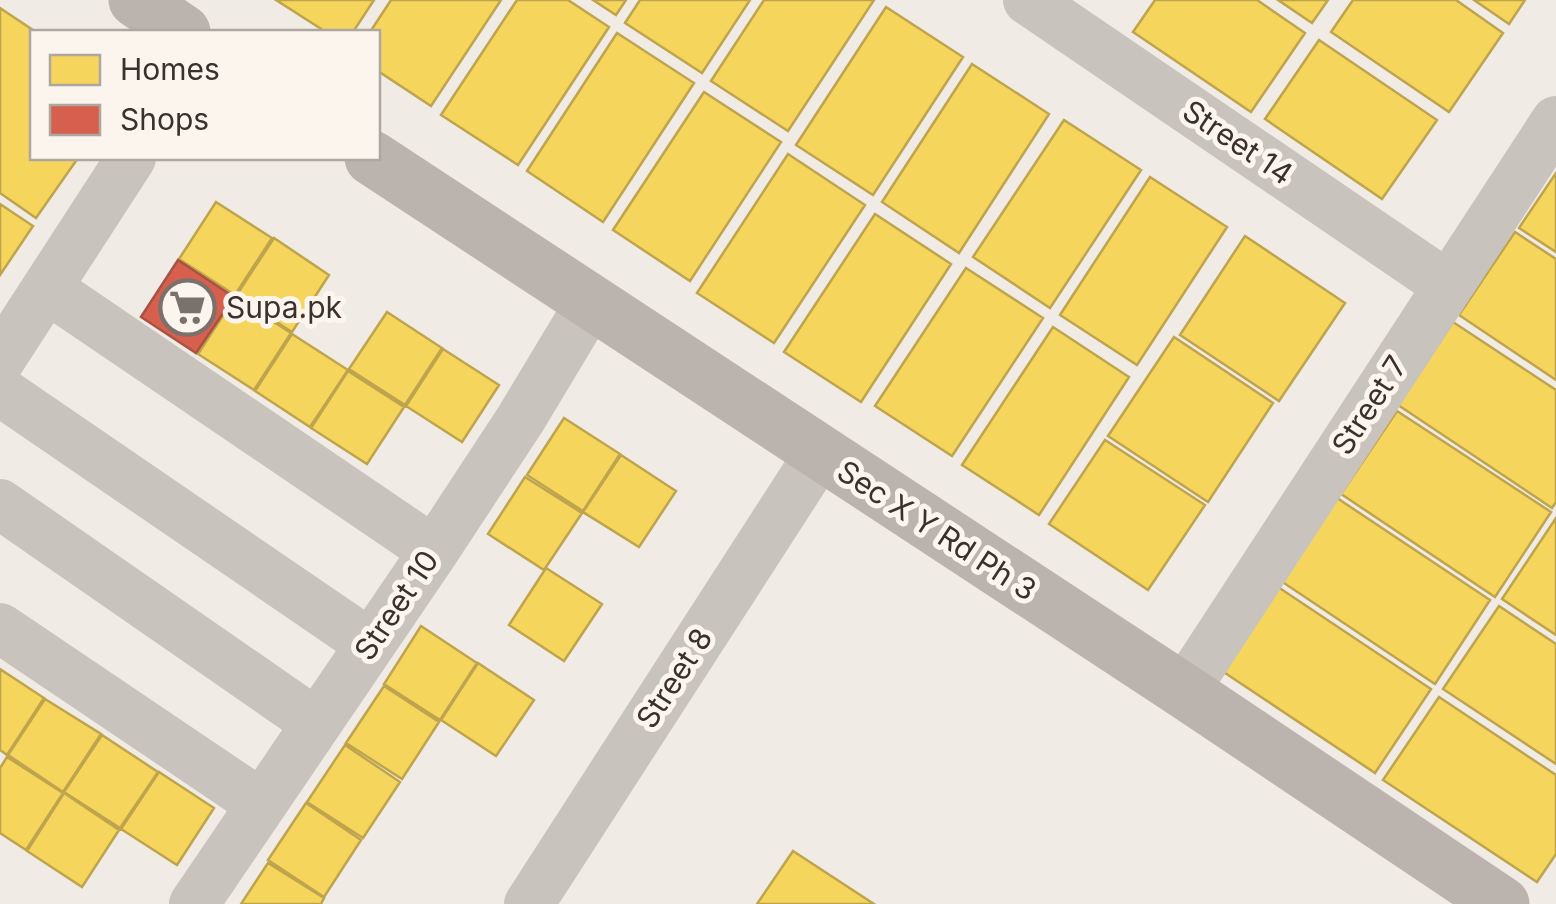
<svg xmlns="http://www.w3.org/2000/svg" width="1556" height="904" font-family="Inter,sans-serif">
<rect width="100%" height="100%" fill="#f0ebe5"/>
<!-- homes -->
<path fill="#f6d55c" stroke="#bea44d" stroke-width="2.5" d="M276,0h98l-21,32h-27z
M391,0h110l-70,106 -53,-35v-39h-8z
M517,0h51l41,27 -91,138 -77,-50z
M593,0h33l-10,15z
M640,0h110l-48,73 -77,-50z
M764,0h110l-86,131 -77,-50z
M1155,0h102l48,33 -54,79 -118,-80z
M1278,0h50l-16,23z
M1353,0h103l47,33 -54,79 -118,-80z
M1474,0h51l-16,24z
M886,7l77,50 -90,138 -77,-50z
M0,8l36,24h-4v126h46l-42,60 -36,-25z
M617,33l77,50 -91,139 -76,-51z
M1319,40l118,80 -55,79 -117,-80z
M972,64l77,50 -90,139 -77,-51z
M704,92l77,50 -91,139 -77,-51z
M1064,120l77,50 -91,138 -77,-51z
M788,154l77,51 -91,138 -77,-50z
M1556,173v79l-37,-24z
M1150,177l77,50 -90,138 -77,-50z
M216,202l56,36 -37,57 -56,-36z
M0,204l33,22 -33,49z
M875,214l76,50 -90,138 -77,-50z
M1515,232l41,27v121l-97,-65z
M1245,236l100,67 -66,98 -99,-66z
M274,238l55,37 -37,57 -56,-36z
M966,268l77,50 -91,138 -77,-50z
M235,297l56,36 -37,57 -56,-36z
M387,312l55,36 -37,57 -56,-36z
M1453,322l103,68v112l-4,6 -154,-103z
M1053,327l76,50 -90,138 -77,-50z
M292,334l56,36 -38,57 -55,-36z
M1174,337l99,66 -65,99 -100,-66z
M443,349l56,36 -37,57 -56,-36z
M348,371l56,36 -37,57 -56,-36z
M1397,411l154,101 -56,85 -154,-103z
M564,418l56,36 -37,57 -56,-36z
M1105,440l100,65 -57,85 -99,-66z
M621,455l55,36 -37,56 -56,-35z
M525,477l57,36 -38,57 -56,-36z
M1337,498l153,102 -55,84 -154,-103z
M1556,518v117l-54,-36z
M546,568l56,36 -38,57 -55,-36z
M1278,587l153,102 -56,84 -153,-102z
M1499,606l57,38v120l-113,-75z
M421,626l56,37 -37,57 -56,-36z
M478,663l56,37 -38,56 -55,-36z
M0,669l44,29 -37,57 -7,-5z
M384,686l55,36 -37,57 -56,-36z
M1439,697l117,78v79l-19,28 -154,-102z
M45,699l56,35 -38,58 -55,-37z
M102,735l56,37 -38,56 -56,-36z
M345,745l55,37 -37,56 -56,-36z
M7,757l56,36 -37,57 -26,-17v-65z
M159,772l55,36 -37,57 -56,-36z
M64,793l55,37 -37,57 -55,-36z
M306,803l55,37 -37,57 -56,-37z
M793,851l81,53h-117z
M268,863l56,35 -3,6h-80z"/>
<!-- shops -->
<path fill="#d6604d" stroke="#a85243" stroke-width="2.5" d="M178,260l56,37 -38,56 -55,-36z"/>
<g fill="none" stroke-linecap="round" stroke-linejoin="round">
<!-- street -->
<path stroke="#c9c3be" stroke-width="50" d="M1028,0l419,285
M48,289l386,262
M0,360l131,-202
M0,391l370,253
M0,504l316,219
M0,628l261,176
M1184,691l372,-570
M194,904l240,-353 86,-131 71,-118
M529,904l291,-451"/>
<!-- secondary -->
<path stroke="#bab3ae" stroke-width="55" d="M136,0l47,32
M372,158l812,533 318,213"/>
</g>
<!-- icons -->
<defs>
<symbol id="supermarket-ring" viewBox="-11 -11 22 22"><circle r="9.5" fill="#fbf5ee" stroke="#7a716c" stroke-width="1.5"/><path d="M-6-5.5h2.5l.6 2H6L4.5 2H-2.5L-4.4-4H-6ZM-1.5 3.2a1.3 1.3 0 1 0 .1 0ZM3 3.2a1.3 1.3 0 1 0 .1 0Z" fill="#7a716c"/></symbol>
</defs>
<g fill-rule="evenodd">
<use href="#supermarket-ring" x="156" y="276" width="63" height="63"/>
</g>
<g text-anchor="middle" dominant-baseline="central" stroke-width="10" stroke-linejoin="round" paint-order="stroke">
<!-- street labels -->
<g font-size="30" fill="#3b302b" stroke="#fbf5ee">
<text transform="translate(1238 142) rotate(34)">Street 14</text>
<text transform="translate(1369 405) rotate(-57)">Street 7</text>
<text transform="translate(937 530) rotate(33)">Sec X Y Rd Ph 3</text>
<text transform="translate(396 605) rotate(-56)">Street 10</text>
<text transform="translate(674 678) rotate(-57)">Street 8</text>
</g>
<!-- poi labels -->
<g font-size="30" fill="#3b302b" stroke="#fbf5ee" text-anchor="start">
<text x="226" y="307">Supa.pk</text>
</g>
</g>
<!-- legend -->
<rect x="30" y="30" width="350" height="130" fill="#fbf5ee" stroke="#aea6a0" stroke-width="2.5"/>
<rect x="50" y="55" width="50" height="30" fill="#f6d55c" stroke="#aea6a0" stroke-width="2.5"/>
<text x="120" y="80" font-size="30" fill="#3b302b">Homes</text>
<rect x="50" y="105" width="50" height="30" fill="#d6604d" stroke="#aea6a0" stroke-width="2.5"/>
<text x="120" y="130" font-size="30" fill="#3b302b">Shops</text>
</svg>
